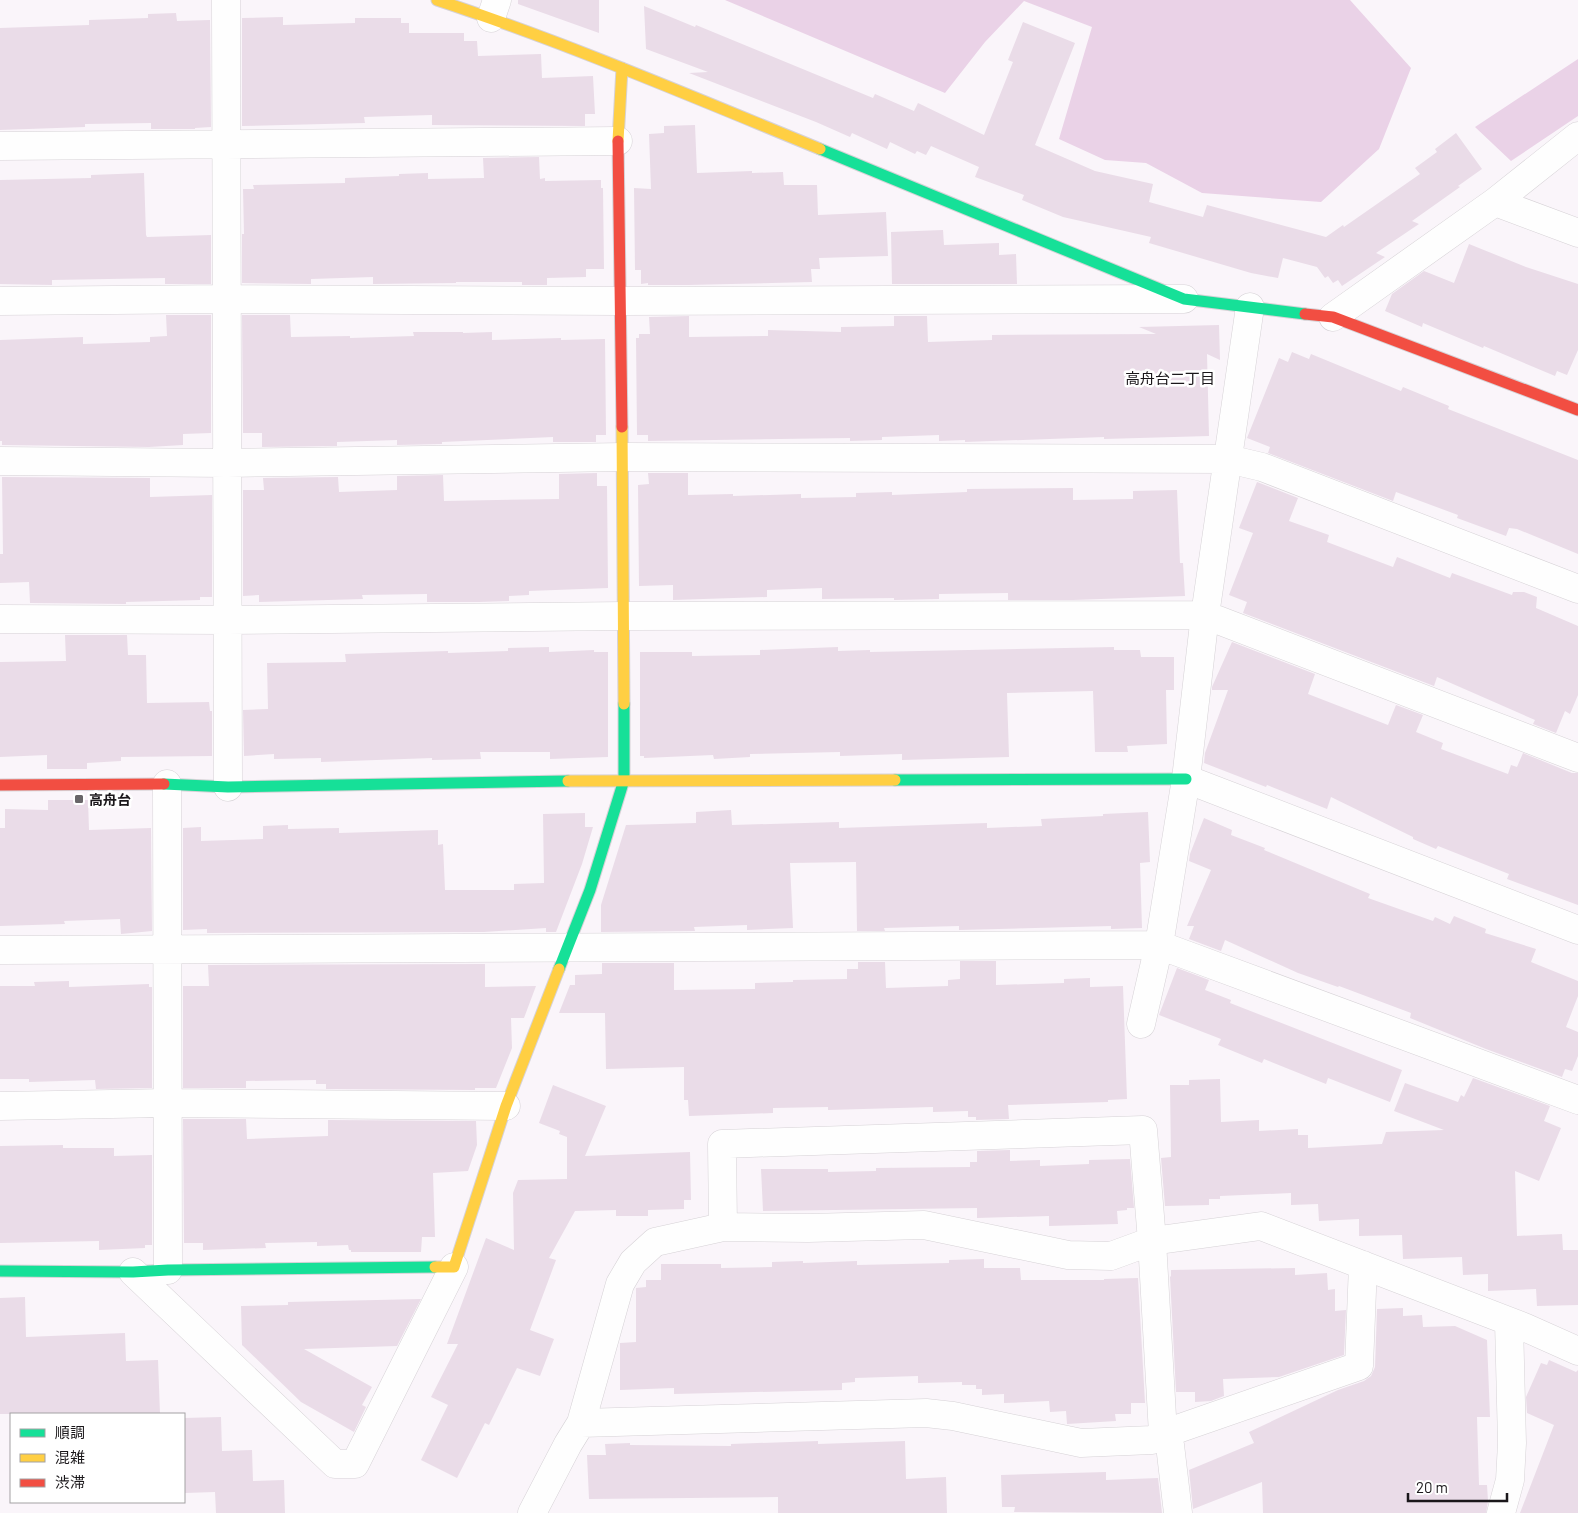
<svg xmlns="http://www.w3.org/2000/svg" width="1578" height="1513" font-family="Barlow,'Noto Sans JP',sans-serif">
<rect width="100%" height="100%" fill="#faf5fa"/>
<!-- green -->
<path fill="#ead2e7" d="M725,0h625l61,68 -32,81 -58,53 -119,-9 -56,-30 -41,-3 -46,-21 33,-112 -68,-26 -39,41 -40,51z
M1578,59v57l-67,45 -36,-34z"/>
<!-- building -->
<path fill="#eadce8" d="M518,0h81v33l-81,-29z
M644,6l51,21 1,-2 177,73 2,-4 39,17 4,-8 66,32 29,-73 -5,-2 15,-38 52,21 -40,102 60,26 58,13 -4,18 54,15 4,-12 119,32 17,-12 1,2 76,-53 -5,-6 22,-16 -2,-3 21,-16 26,36 -24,17 2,1 -48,34 7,3 -43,29 9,4 -43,29 -4,-6 -5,3 -5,-7 -3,2 -8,-11 -34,-9 -5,20 -27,-5 -102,-30 2,-6 -88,-20 -41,-17 2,-5 -49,-18 4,-10 -48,-21 -5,9 -9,-4 -2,3 -25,-12 -3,7 -35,-16 -2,4 -34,-15 -127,-49 19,-1 -62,-23z
M176,13l1,8 33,-1 1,107 -16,1v1h-44v-6l-66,1v3l-85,3v-102l89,-3v-5l59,-2v-4z
M283,17v8l72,-2v-5h46v5h8v10h55v8h13l1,15 63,-2 1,24 51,-2 2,38h-10v12l-153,-1v-10l-68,2 1,6 -123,3v-108z
M695,125l2,48 55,-2v2l31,-1 1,13h33l1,30 68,-3 2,44 -69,2 1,11h-9l1,13 -124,3h-40v-2l-7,1v-14h-6l-1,-82 17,1 -2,-55 15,-1v-7z
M539,157l1,22 5,-1v3l56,-1v8h2l1,81h-18v8l-39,1v7h-25v-3h-66v1l-83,1v-7l-62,2v5l-69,-1v-49h2l-1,-45h11l-1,-4 92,-2v-5l54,-2v-2l29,-1v6l56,-1 -1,-20z
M144,173l2,62 1,2 64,-2v49h-46v-6l-113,2v5l-52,-1v-104l91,-2v-3z
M943,230l1,15 55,-2v12l17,-1 1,30h-125l-1,-52z
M1469,244l57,23 52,17v66l-11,25 -10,-4 -2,5 -71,-30 -1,2 -60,-25 -1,4 -37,-16 7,-17 32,-23 30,12z
M166,315h45v118l-28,1v11l-34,2 -147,-2v-4h-2v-101l83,-3v7l67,-2v-5l17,-1z
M242,315h48l1,22 59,-1v2l64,-2 -1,-4h50v1l29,-1v8l69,-2v2l44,-1 1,96h-10v7h-43v-5l-111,5v2l-45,1v-5l-60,2v4l-75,1v-14h-19z
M689,316v21l79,-1v-6l73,2v-5l53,-1v-10h33l1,26 64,-2v-5l164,-1 -17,-7 80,-2 1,35 -13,-6 2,82 -105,3v-2l-139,5v-2l-26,1v-6l-57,2v3l-32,1v-3l-202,3v-6h-11l-1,-97h3v-4h11l-1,-17z
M1292,352l17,7 2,-5 90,37 2,-4 46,19 -1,3 130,51v94l-61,-25 -8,-1 -3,8 -49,-18 1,-3 -62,-23 -3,9 -125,-48 2,-6 -23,-9 32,-80 9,4z
M597,473v13h10l1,102 -79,3v4l-20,1v5l-30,1h-52v-8l-65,1 1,4 -104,3v-7l-16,1v-106h21l-1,-12 75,-1 1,15 58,-2v-14l46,-1 1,26 53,-1 62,-1v-25z
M648,473h40v22l45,-1v2l68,-2v4l55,-1v-4l36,-1v3l75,-3v-3l106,-1v12l60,-1v-8l44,-1 3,73h3l2,33 -112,4h-65v-7l-69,1v5l-45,1v-2l-72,1v-11l-55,2v7l-94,3v-15l-34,1 -1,-101 11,-1z
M2,477l148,1v19l62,-2v102h-12v3l-74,2v2l-96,-1 -1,-21 -29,1v-29h3z
M1257,482l41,16 -9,23 40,14 -2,7 66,25 4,-10 53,21 2,-5 60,22 1,-3h11l13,5 -1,11 42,18v69l-8,19 -5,-3 -9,22 -23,-9 2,-4 -98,-43 -3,9 -191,-73 4,-11 -18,-7 24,-62 -14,-5z
M65,635h62l1,20h18l1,48 62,-1 1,9h2v45l-91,1v4l-34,2v6h-40v-14l-47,2v-95l66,-1z
M1232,642l83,32 -7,20 80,31 8,-20 27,10 -7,17 27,11 -2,6 67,25 3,-9 6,2 6,-14 49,20h6v132l-71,-26 2,-5 -71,-28 -2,3 -23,-10v-2l-82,-40 -4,12 -60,-24 -1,2 -62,-24 1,-10 23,-63h-16v-3z
M549,647v5l45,-2v2h14v105l-58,2v-7h-70l1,7 -49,1v-2l-111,4v-4l-47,1v-5l-30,2 -1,-46 25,-1 -1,-46 79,-1 -1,-8 103,-3v2l60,-2v-3z
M838,647v4l32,-1v2l244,-5v3h26l1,7h33v33h-8l1,54 -40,2 1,6h-33l-2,-61 -86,2 2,64 -107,3v-6l-62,2v-4l-90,2v3l-36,2 -1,-4 -69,3v-2h-4v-104h52v4l68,-1v-5z
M48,800h40l1,30 62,-2 1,103 -31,3 -1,-15 -56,2 1,3 -65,2v-98h5v-19l43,1z
M731,810l1,15 107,-3v6l148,-5v5l55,-2 -1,-7 62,-3v-2l45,-2 2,50 -10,1 2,65 -31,1v-3l-152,4v-4l-75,2 1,3h-28l-1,-69 -66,1 3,65 -46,2v-5l-53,2 1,4 -94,1v-27l25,-80 70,-2v-11z
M585,813v14h8l-11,37 -26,68h-10v-4l-62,4 -277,1v-4l-24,1v-102l18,-1v14l62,-2v-13l25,-1v4l51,-1v5l99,-3v15l5,-1 2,46h69v-6l30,-1 -1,-69z
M1204,818l28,12 -1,5 34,13 -1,2 106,44 -2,4 65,23 2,-4 15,7 4,-8 32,13 -1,4 51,16 -5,13 47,19v15l-12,31 12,5v24l-6,15 -7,-2 -3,8 -76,-28 -76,-31 1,-5 -72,-27 -1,1 -40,-14 -73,-33 -4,11 -32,-12 5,-13h-7l24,-56 -22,-9 1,-7z
M960,961h36v24l68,-2v-4l26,-1v9l33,-1 4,113 -19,1v2l-100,3 1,14 -33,1v-3h-8v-6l-35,1v-5l-105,3v-3l-55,1v5l-84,3 -1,-16h-4v-33l-78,2 -1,-56h-46l11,-28h5v-10l27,-1v-11h72v27l81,-1v-6l38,-1v-2l54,-1v-10h11v-7h27l1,26 62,-2v-6l12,-1z
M485,964v23l51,-1 -12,32h-13l1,30 -16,40h-21v2l-149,-1v-5h-10v-4l-70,1v7h-63v-102h26l-1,-21z
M1177,968l32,12 -4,10 26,10 -1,3 172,67 -12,32 -62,-24 -2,6 -62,-25 -2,4 -44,-18 3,-6 -62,-24z
M69,981v6l80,-3v3h3v101l-56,1 -1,-9 -66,2v-3h-29v-93h35l-1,-4z
M1473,1078l77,28 -6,15 17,7 -22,53 -24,-10 2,65 45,-2 1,16h15v55l-41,1 -1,-17 -48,2v-17l-25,1 -1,-18 -59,2 -1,-24 -43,1v-17l-40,2 -1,-17 -27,1v-12l-71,3v3h-11v6l-44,1 -4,-48 10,-1 -1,-72h19v-5l31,-1 1,43 38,-2v11l39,-2v6h10v13l74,-4 4,-12 58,-2 -50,-19 11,-28 53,19 3,-7 3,2z
M553,1085l53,21 -21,50 105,-4 1,48h-7v9l-36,1v6h-32v-6l-41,1 -26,47 7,2 -26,70 24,9 -14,37 -23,-8 -28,57 -4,-2 -28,55 -36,-18 27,-55 -17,-8 27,-53h-11l39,-106 28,12 -1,-57 5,-13 49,-1v-42l-8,-3 1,-3 -21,-8z
M183,1119h63l1,20 81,-3v-16l148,1 1,24 -9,26 -35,2 2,64h-13l-1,15h-70v-2h-2l-1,-5 -31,1v-4l-52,1 1,5 -63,2v-7h-19z
M63,1145v3h51v8l38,-1v90h-7v3l-46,2v-9l-99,2v-97z
M1010,1150v11l30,-1v6l49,-2v-4l41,-1 4,49h-7v2l-10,1 1,13 -69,2v-10l-72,2v-10l-214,3 -2,-42h67v3l48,-1v-3l94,-1v-5h7v-11z
M984,1259v9h36l1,12h83v-1l34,-1 7,125h-14v11h-16l1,7 -49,3 -1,-13 -16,1 -1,-11 -45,2v-9l-22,1v-6h-6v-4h-14v-3l-44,1v-7l-63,2v4l-13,1v7l-168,4v-6l-54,2v-47l16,-1v-54l10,-1v-7h15v-16h60v4l51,-1v-5l31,-1v2l54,-2v4l92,-2v-3z
M1295,1268v7l32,-2 1,17 7,-1v22l11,-1 -2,45 -65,22 -56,2 1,17 -13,5 -16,1v-10h-19l-6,-115 1,-1v-6z
M25,1297l1,40 99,-4 1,28 32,-1 2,54h-160v-116z
M421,1299l-24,47 -93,3 68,38 -10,18 4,2 -12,25 -53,-30 -59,-57 -1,-39 47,-1v-3z
M1403,1308v8l19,-1 1,12 32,-1 32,14 3,77h-13l2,68h8l1,16 -2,12h-223l-1,-31 -69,27 -4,-39 65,-27 -5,-11 89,-42 26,-9 7,-5 4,-9 2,-58z
M1549,1360l27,12 2,-2v143h-58l34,-88 -27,-12 -1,-16 15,-34 6,2z
M221,1417l1,34 30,-1 1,31 31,-1 1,33h-69l-1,-21 -30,1 -1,-75z
M818,1441v3l87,-3 1,38 40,-2 1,36h-169v-16l-189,2 -2,-44h19l-1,-11 25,-1v2l101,1v-2z
M1106,1472v8l52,-2 4,35 -148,-1 1,-5h-13l-1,-32z"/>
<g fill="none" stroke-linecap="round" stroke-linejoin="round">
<defs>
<path id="street" d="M226,0l2,787
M491,18l6,-18
M0,146l618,-5
M1495,202l83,31
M0,301l227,-2 394,2 563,-2
M1333,317l162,-115 83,-66
M0,461l227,2 396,-6 605,2 34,8 316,122
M0,619l227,1 397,-4 581,-1 373,143
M1186,779l392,151
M167,784l1,486
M0,950l1159,-5 419,155
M1141,1024l18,-79 27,-166 19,-164 45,-308
M0,1106l167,-3 339,3
M723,1227l-1,-83 421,-14 9,111 11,193 7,11 8,68
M133,1272l202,192h20l99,-197
M581,1423l345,-10 27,3 128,27 71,-3 11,-6 196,-68 4,-101
M532,1513l36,-69 13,-21 39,-139 13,-22 22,-20 68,-15 85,1 116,-3 144,30 43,1 41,-15 109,-15 263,101 54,24
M1501,1513l9,-33 2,-37 -3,-121"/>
<path id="fast" d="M820,149l364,150 121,15
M895,780l291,-1
M164,784l64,3 340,-6
M559,969l31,-79 34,-110v-76
M0,1271l133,1 35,-2 267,-3"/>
<path id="slow" d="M437,0c130,43 256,97 383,149
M618,141l4,-73
M622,427l2,277
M568,781l327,-1
M435,1267h19l52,-161 53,-137"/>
<path id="jam" d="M618,141l4,286
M1305,314l28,3 245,93
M0,785l164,-1"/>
</defs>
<!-- street casing -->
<use href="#street" stroke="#d6d2d6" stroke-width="29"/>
<!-- fast casing -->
<use href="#fast" stroke="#d6d2d6" stroke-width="13"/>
<!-- slow casing -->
<use href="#slow" stroke="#d6d2d6" stroke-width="13"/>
<!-- jam casing -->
<use href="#jam" stroke="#d6d2d6" stroke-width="13"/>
<!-- street -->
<use href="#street" stroke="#fefefe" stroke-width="28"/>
<!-- fast -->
<use href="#fast" stroke="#16e098" stroke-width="11"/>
<!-- slow -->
<use href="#slow" stroke="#ffcf43" stroke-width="11"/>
<!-- jam -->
<use href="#jam" stroke="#f24e42" stroke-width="11"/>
</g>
<!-- markers -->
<rect fill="#686568" stroke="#fff" stroke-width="2" x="74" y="794" width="10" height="10" rx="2.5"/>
<g text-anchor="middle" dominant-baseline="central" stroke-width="5" stroke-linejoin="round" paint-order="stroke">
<!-- poi labels -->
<g font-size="14" font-weight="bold" fill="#1a171a" stroke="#fff" text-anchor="start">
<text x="89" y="799">高舟台</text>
</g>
<!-- neighbourhood labels -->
<g font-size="15" fill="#1a171a" stroke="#fff">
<text x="1170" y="378">高舟台二丁目</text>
</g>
</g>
<!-- legend -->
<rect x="10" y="1413" width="175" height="90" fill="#ffffff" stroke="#a3a2a3"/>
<rect x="20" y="1429" width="25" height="8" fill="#16e098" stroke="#a3a2a3"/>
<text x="55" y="1438" font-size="15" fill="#1a171a">順調</text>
<rect x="20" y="1454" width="25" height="8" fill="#ffcf43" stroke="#a3a2a3"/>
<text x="55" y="1463" font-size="15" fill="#1a171a">混雑</text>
<rect x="20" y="1479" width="25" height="8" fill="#f24e42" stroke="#a3a2a3"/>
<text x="55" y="1488" font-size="15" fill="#1a171a">渋滞</text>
<!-- scale -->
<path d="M1408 1493v8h99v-8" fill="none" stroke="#1a171a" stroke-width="2.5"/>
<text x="1416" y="1493" font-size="15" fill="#1a171a" stroke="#ffffff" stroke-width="4" paint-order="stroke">20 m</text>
</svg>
